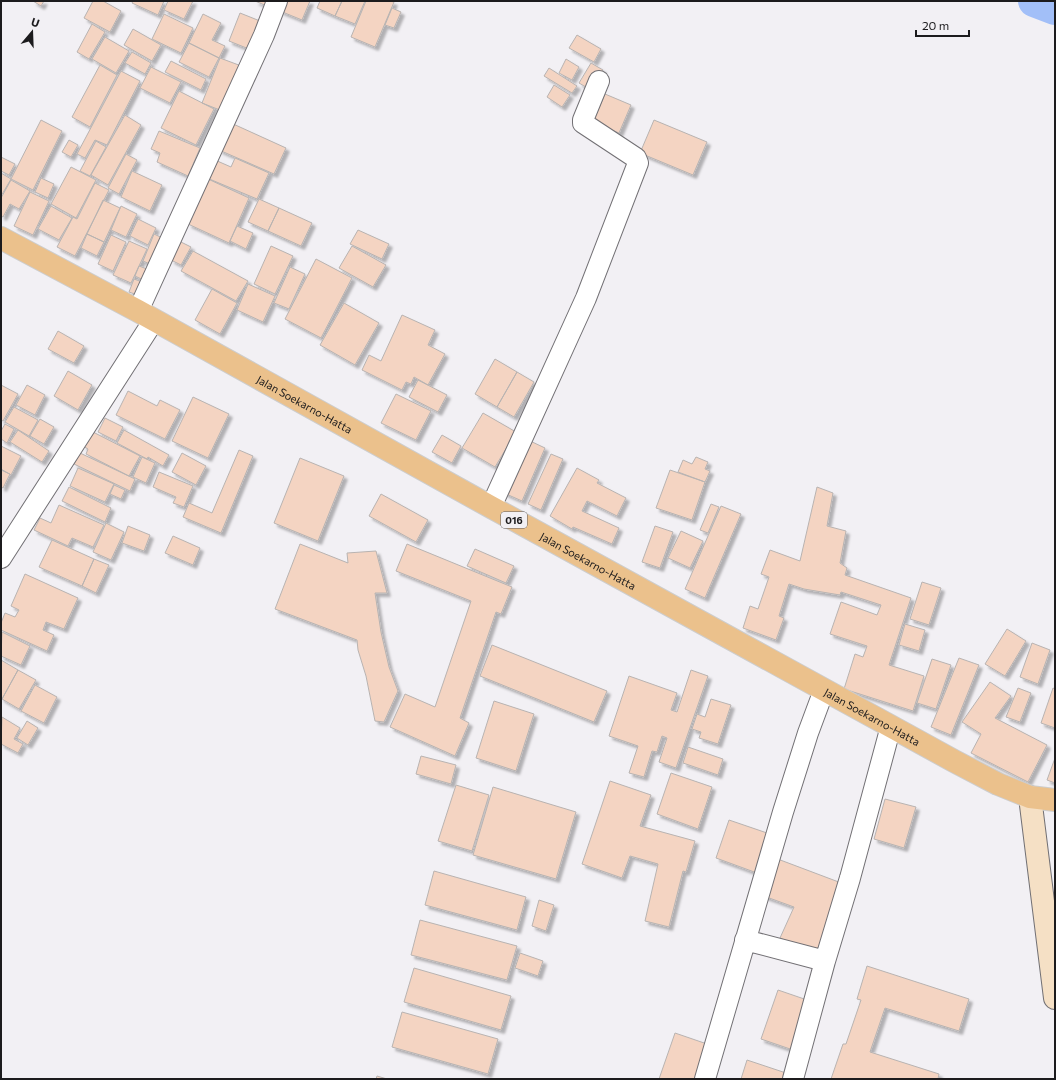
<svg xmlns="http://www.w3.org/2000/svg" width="1056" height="1080" font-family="Commissioner,sans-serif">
<defs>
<filter id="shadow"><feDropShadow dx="3.5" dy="3.5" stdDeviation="1" flood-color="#0004"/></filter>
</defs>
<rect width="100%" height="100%" fill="#f2f0f4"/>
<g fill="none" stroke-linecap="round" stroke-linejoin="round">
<!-- river -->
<path stroke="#a2bff8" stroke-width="32" d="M1034,1l21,8"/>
</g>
<!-- building -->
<path fill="#f4d4c2" stroke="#b8b3b1" filter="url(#shadow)" d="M33,1h11l-3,5z
M93,1h10l18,10 -11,21 -26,-14z
M133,1h31l-6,14 -26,-12z
M168,1h25l-9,18 -20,-9z
M255,1h14l-2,5z
M285,1h25l-8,19 -22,-9z
M320,1h22l-7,15 -18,-8z
M342,1h23l-10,23 -20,-8z
M366,1h24l4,1 -19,45 -24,-10z
M392,8l9,4 -7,16 -9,-3z
M240,13l20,8 -11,28 -20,-8z
M164,14l29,14 -12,25 -29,-14z
M203,14l18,9 -9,17 13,6 -6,12 -30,-15z
M92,24l13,8 -16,27 -12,-7z
M133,29l28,16 -9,16 -28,-16z
M577,35l24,14 -7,13 -25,-14z
M105,37l24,14 -13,22 -24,-14z
M189,43l30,15 -10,19 -30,-15z
M132,52l19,11 -6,11 -20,-11z
M220,58l24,9 -19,45 -23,-9z
M566,59l13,8 -7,13 -13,-7z
M171,61l35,18 -5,11 -36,-18z
M591,63l12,7 -12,20 -12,-7z
M100,65l17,10 -27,52 -18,-10z
M151,67l30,15 -11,21 -30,-15z
M549,68l28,18 -5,7 -28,-17z
M121,71l19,10 -33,64 -12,-5 -10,18 -8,-4z
M554,85l16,10 -8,12 -15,-10z
M179,91l35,18 -18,36 -35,-17z
M605,94l26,11 -12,28 -26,-11z
M125,115l16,10 -33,60 -17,-10z
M41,120l21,11 -29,59 -22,-11z
M654,120l53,22 -14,33 -53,-22z
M231,123l55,25 -12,26 -55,-24z
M159,131l41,17 -12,28 -31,-14 3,-9 -9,-4z
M69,140l9,5 -7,12 -9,-5z
M96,141l10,6 -16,29 -10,-5z
M126,154l11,6 -18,34 -11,-6z
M1,157l14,7 -6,11 -8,-4z
M235,158l34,15 -12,26 -50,-21 8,-18 16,7z
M71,167l25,13 -20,38 -25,-14z
M132,171l30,14 -12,26 -29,-14z
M1,173l10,6 -10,17z
M41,178l13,6 -6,14 -13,-6z
M208,179l41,19 -20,45 -41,-19z
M11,180l19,11 -11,18 -9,-5 -7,13 -2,-1v-18z
M95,183l14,7 -34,66 -18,-9 16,-30 4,2z
M30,192l19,9 -16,34 -19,-9z
M259,199l20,9 -11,23 -20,-9z
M103,200l17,8 -16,34 -17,-8z
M51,206l21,12 -13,22 -21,-11z
M121,206l16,8 -11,23 -15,-7z
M279,208l33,15 -11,23 -33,-15z
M138,219l18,9 -8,17 -18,-9z
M237,226l16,7 -7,16 -16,-8z
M358,230l31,14 -7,15 -32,-15z
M87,234l17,8 -7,14 -16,-8z
M154,234l15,7 -12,26 -14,-6z
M111,235l15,7 -13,29 -15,-7z
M129,241l18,8 -16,34 -18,-8z
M181,242l10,5 -10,18 -10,-5z
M271,246l22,10 -18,38 -21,-10z
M352,246l34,19 -13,22 -34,-19z
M193,251l55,30 -12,20 -55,-30z
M316,259l36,19 -31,60 -36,-19z
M139,266l16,6 -5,11 -15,-7z
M290,267l15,7 -16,35 -15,-6z
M134,279l14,5 -5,13 -14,-5z
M248,284l27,12 -12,26 -26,-12z
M212,289l25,14 -17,31 -25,-14z
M344,303l35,20 -24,42 -35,-20z
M402,315l33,15 -7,15 17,9 -17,31 -14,-8 -3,7 -5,-2 -4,8 -40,-20 7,-15 12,6z
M58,331l26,15 -10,17 -26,-14z
M495,359l22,13 -20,35 -22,-13z
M68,371l24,14 -14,25 -24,-14z
M517,372l17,10 -20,35 -17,-10z
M418,380l29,15 -9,17 -29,-15z
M1,385l17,9 -15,27 -2,-1z
M27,385l18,10 -10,20 -19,-10z
M128,391l29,15 3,-6 20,10 -15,29 -49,-24z
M396,394l35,17 -15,29 -35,-17z
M193,397l36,17 -21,44 -36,-17z
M14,407l24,13 -9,16 -24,-14z
M483,413l33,19 -21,35 -33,-19z
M105,418l18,9 -7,14 -18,-9z
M40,419l14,8 -10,17 -14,-8z
M5,424l9,5 -7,14 -6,-4v-8z
M18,430l31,21 -7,11 -32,-20z
M124,430l45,25 -6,11 -15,-9 -1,2 -30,-16z
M91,431l49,25 -11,20 -43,-22 2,-5 -5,-3z
M442,435l19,11 -9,17 -20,-11z
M528,440l17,8 -23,53 -18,-8z
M1,446l20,10 -10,19 -10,-6z
M239,450l14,6 -32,77 -38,-16 6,-14 23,10z
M80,453l55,26 -5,12 -56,-27z
M182,453l24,13 -10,19 -24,-13z
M551,454l12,5 -22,51 -13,-6z
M142,457l13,6 -9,20 -13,-6z
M696,457l12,5 -3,7 5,2 -5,11 -27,-10 5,-12 9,4z
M300,458l44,18 -26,65 -44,-18z
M78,468l36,16 -9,18 -35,-16z
M577,468l22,12 -2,3 29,15 -9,18 -30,-15 -5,10 37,17 -7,16 -39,-17 -1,2 -22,-13z
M1,470l9,4 -7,14 -2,-1z
M670,470l35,12 -13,38 -36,-12z
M159,472l34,14 -9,21 -11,-4 3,-6 -23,-10z
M114,485l11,5 -4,9 -11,-5z
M69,487l42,21 -6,14 -43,-21z
M817,487l16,6 -6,33 19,5 -6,32 7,5 -2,7 66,23 -22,67 35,11 -11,35 -69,-22 11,-35 8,3 4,-11 -37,-12 11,-32 36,13 4,-10 -40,-13 -1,3 -36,-6 -15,-5 -10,32 5,2 -8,22 -33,-12 7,-22 8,3 11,-32 -8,-3 9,-24 30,11z
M381,494l47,26 -12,22 -47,-26z
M711,504l8,3 -11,26 -8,-3z
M59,505l45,20 -11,22 -21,-9 -4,8 -34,-16 6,-12 11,5z
M721,506l20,8 -36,84 -20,-9z
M106,523l18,9 -13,28 -18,-8z
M128,526l22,9 -6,16 -22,-8z
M655,526l18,6 -13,36 -18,-6z
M681,531l22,10 -13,27 -22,-10z
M173,536l27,12 -7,17 -28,-12z
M52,540l42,19 -12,27 -43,-19z
M300,544l48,19 -1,-10 29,-2 11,42h-12l6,39 8,35 9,24 -14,31 -9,-1 -9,-45 -8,-26 -1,-10 -82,-31z
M407,544l105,43 -11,27 -5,-2 -36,106 9,5 -14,33 -65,-29 15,-33 30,13 36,-106 -75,-30z
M475,549l39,17 -8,17 -39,-17z
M94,559l15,6 -13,28 -14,-7z
M25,574l53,24 -14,31 -18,-7 -3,8 11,5 -7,16 -46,-21v-7l4,-10 10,4 4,-7 -8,-4z
M922,582l19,6 -12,37 -19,-6z
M905,624l20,6 -6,21 -20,-6z
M1007,629l19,12 -21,35 -20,-12z
M2,632l28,14 -9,19 -20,-9z
M1032,643l18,7 -12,34 -18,-7z
M492,645l115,46 -13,31 -114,-46z
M959,658l20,7 -28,70 -20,-8z
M932,659l19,6 -15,44 -19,-6z
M1,660l17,10 -16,29 -1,-1z
M18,670l18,10 -17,29 -17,-10z
M691,670l17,6 -32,92 -17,-6 8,-24 -5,-2 -5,16 -5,-1 -8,26 -15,-4 9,-27 -29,-10 20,-60 48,17 -6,17 6,2z
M990,682l21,14 -16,22 52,27 -19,37 -57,-29 10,-19 -19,-12z
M35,685l22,12 -13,26 -23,-12z
M1018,688l13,5 -11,29 -14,-5z
M1053,688l2,1v39l-14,-5z
M711,699l20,6 -13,39 -19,-6 2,-6 -9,-3 5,-15 8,3z
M494,701l40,13 -18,57 -40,-13z
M2,717l18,11 -6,11 9,5 -5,9 -17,-9z
M27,721l11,7 -10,17 -11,-7z
M688,747l35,12 -5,16 -35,-12z
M421,756l35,9 -5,19 -35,-10z
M1055,758v25l-8,-3z
M671,773l41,14 -14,42 -41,-15z
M610,781l41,14 -11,31 55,15 -9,31 -3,-1 -14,56 -24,-6 13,-57 -28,-8 -8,22 -40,-14z
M456,785l33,10 -17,56 -34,-10z
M493,787l83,25 -20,67 -83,-24z
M885,799l31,8 -12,41 -30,-9z
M729,820l41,14 -13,39 -41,-15z
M775,858l69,26 -7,24 -22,47 -35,-17 14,-31 -33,-12z
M434,871l92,26 -9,33 -92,-25z
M539,900l15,5 -8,26 -14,-5z
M420,920l97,26 -10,34 -96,-25z
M520,953l23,8 -5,15 -23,-8z
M867,966l102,33 -10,32 -74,-23 -15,44 69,22 -1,5h-107l12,-35h3l15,-44 -4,-1z
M414,968l97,28 -10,34 -97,-28z
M778,990l35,12 -17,49 -35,-12z
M402,1012l96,27 -10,35 -96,-27z
M675,1033l35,12 -12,34h-39z
M747,1060l42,14 -2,5h-46z
M377,1076l10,3h-11z"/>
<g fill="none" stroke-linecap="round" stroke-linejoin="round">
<defs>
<path id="minor" d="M138,311l126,-276 13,-34
M491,507l95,-209 52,-135 -2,-5 -53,-35v-3l16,-39
M1,558l153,-238
M745,940l80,21
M705,1079l78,-267 25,-79 16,-43
M793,1079l32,-118 25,-83 41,-152"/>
<path id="secondary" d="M1030,797l25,201"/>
<g id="primary">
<path id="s1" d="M1,238l137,73 353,196 463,254 44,23 32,13 25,3"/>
</g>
</defs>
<!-- minor casing -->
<use href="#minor" stroke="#727074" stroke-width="22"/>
<!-- secondary casing -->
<use href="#secondary" stroke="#727074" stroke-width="24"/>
<!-- primary casing -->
<use href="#primary" stroke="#cdcdcd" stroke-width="24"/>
<!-- minor -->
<use href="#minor" stroke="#fff" stroke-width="20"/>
<!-- secondary -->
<use href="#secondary" stroke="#f5e0c5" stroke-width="22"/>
<!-- primary -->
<use href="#primary" stroke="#ebc18c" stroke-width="22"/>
</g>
<g text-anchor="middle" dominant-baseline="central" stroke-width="3" stroke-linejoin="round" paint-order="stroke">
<!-- shield labels -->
<rect fill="#f2f0f4" stroke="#5c5b5e" stroke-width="1" x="501" y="512" width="26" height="16" rx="3"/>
<g font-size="10" font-weight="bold" fill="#1c1b1d">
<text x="514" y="520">016</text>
</g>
<!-- street labels -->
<g font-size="11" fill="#1c1b1d" stroke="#f2f0f4">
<text stroke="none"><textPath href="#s1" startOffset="346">Jalan Soekarno-Hatta</textPath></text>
<text stroke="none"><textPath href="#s1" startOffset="670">Jalan Soekarno-Hatta</textPath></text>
<text stroke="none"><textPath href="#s1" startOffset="994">Jalan Soekarno-Hatta</textPath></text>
</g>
</g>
<!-- border -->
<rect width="1056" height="1080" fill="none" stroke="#1c1b1d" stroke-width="4"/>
<!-- north arrow -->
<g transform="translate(32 32) rotate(19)" stroke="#f2f0f4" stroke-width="3" paint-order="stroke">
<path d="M0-3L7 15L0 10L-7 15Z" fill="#1c1b1d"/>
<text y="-6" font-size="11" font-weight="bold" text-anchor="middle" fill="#1c1b1d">U</text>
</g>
<!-- scale -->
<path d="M916 30v6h53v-6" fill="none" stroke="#1c1b1d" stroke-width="2"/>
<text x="922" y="30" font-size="12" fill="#1c1b1d" stroke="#f2f0f4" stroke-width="3" paint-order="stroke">20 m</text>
</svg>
